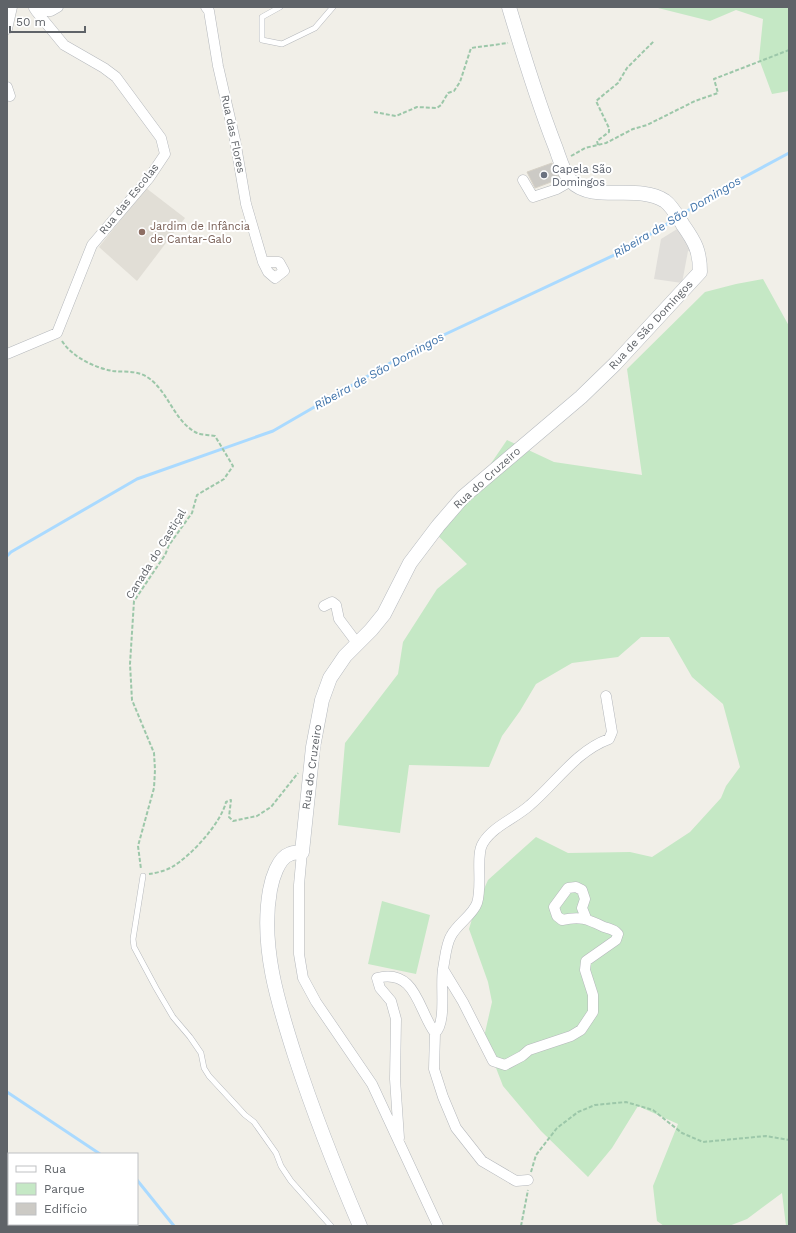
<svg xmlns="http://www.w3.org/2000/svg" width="796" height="1233" font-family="'Work Sans',sans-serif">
<rect width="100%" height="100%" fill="#f1efe8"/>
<!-- industrial -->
<path fill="#e0deda" d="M682,226l13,23 -7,2 -6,32 -28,-4 7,-40z"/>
<!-- education -->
<path fill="#e1ded6" d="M146,188l39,30 -48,63 -38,-34z"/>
<!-- green -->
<path fill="#c5e8c5" d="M654,7h135v84l-17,3 -13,-35 4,-40 -27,-9 -26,11z
M763,279l26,47v900h-3l-4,-33 -35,26 -18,7h-65l-7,-5 -4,-35 25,-62 -40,-18 -26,42 -24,29 -47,-46 -38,-45 -19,-49 8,-35 -4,-20 -19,-53 6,-20 13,-29 48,-43 32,16 62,-1 22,5 38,-25 31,-34 5,-12 14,-19 -17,-63 -31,-27 -23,-40h-28l-23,20 -46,6 -36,21 -16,27 -18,25 -13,31 -80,-2 -9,68 -62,-8 7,-82 53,-69 5,-32 34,-53 30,-25 -38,-37 52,-49 26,-38 47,22 88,13 -15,-106 78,-77 31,-8z
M382,901l48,14 -14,59 -48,-10z"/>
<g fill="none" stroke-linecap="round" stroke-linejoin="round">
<!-- stream -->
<path stroke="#aadaff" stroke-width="3" d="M681,215l41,-26 67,-36
M7,556l4,-4 126,-73 136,-48 145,-84 207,-97 50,-31
M7,1092l93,62
M137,1180l37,46"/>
</g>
<!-- building -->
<path fill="#cccac5" stroke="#d6d1c6" d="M552,163l7,16 -24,9 -8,-16z"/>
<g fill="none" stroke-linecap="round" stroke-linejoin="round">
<defs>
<path id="lane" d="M280,7l-18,10v23l20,4 33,-16 18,-21
M143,876l-10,63 1,8 22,41 17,29 17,20 11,16 3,15 5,8 36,39 9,7 22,31 5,13 10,15 40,45"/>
<path id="street" d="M206,7l3,4 9,55 17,74 11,64 17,58 5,10 7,6 9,-7 -5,-9h-16
M34,8l2,3h15l7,-4
M7,29l5,-22
M7,87l3,9
M523,180l10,17 24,-8 14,-8
M7,354l50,-21 35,-88 57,-67 16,-24 -4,-16 -45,-61 -12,-9 -40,-23 -28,-34
M324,606l8,-4 4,3 3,14 18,24
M302,852l-3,33v69l4,24 13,24 56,82 66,142
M443,969l20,33 30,59 12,4 17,-9 7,-6 42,-14 10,-6 12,-18v-17l-8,-25 1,-9 30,-21 2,-6c-4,-5 -8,-5 -14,-7 -17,-8 -23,-11 -42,-7l-5,-4 -3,-9 14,-19 8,-1 6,3 3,9 -3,9 4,10
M435,1033l-1,36 9,28 13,31 26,33 34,20 12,-1
M399,1138l-4,-59 1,-60 -5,-18 -11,-13 -3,-10c39,-10 41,32 58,55 12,-11 5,-47 8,-64 2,-10 3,-25 8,-33 6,-12 22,-21 26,-33 6,-18 -2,-48 6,-60 10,-17 33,-25 47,-38 26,-22 46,-54 79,-66l3,-7 -6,-36"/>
<path id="secondary" d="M360,1226c-24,-56 -46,-112 -65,-170 -17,-53 -35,-110 -25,-166 2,-11 8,-32 20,-36 4,-2 8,-1 12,-2l11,-105 9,-47 8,-22 15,-22 26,-26 13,-16 26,-51 28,-37 25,-29 118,-100 34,-33 85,-92c0,-21 -5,-30 -17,-47 -5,-8 -11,-19 -18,-24 -27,-18 -72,3 -94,-20 -8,-8 -12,-25 -16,-35 -18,-46 -32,-92 -46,-139"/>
</defs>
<!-- lane casing -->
<use href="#lane" stroke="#b5b8bc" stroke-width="6"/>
<!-- street casing -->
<use href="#street" stroke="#b5b8bc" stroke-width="11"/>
<!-- secondary casing -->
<use href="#secondary" stroke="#b6babf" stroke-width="15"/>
<!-- path -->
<path stroke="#9cc7a9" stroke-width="2" stroke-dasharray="4 2" stroke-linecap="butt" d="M374,112l22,4 21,-9 20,1 4,-3 7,-12 6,-2 6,-9 11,-34 37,-5
M598,145l-1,-4 12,-9v-4l-13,-27 22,-18 9,-15 27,-27
M571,156l14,-8 21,-5 27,-14 14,-4 48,-24 23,-8 -4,-14 75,-29
M62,341c10,16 33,27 51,30 9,1 20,0 28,3 26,10 31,47 56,59 5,2 12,2 18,3l18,30 -9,13 -27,16 -5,18 -23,32 -4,10 -31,46 -4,63 2,36 22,53 1,17 -1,18 -16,58 3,23
M149,874c7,-1 16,-3 23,-7 19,-11 49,-44 54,-65l5,-2 -2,17 4,4 24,-5 14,-9 27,-34
M531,1172l5,-17 21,-27 21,-16 17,-7 31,-3 27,8 29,23 21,9 63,-6 23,4
M521,1226l7,-36"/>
<!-- lane -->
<use href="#lane" stroke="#fff" stroke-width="5"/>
<!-- street -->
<use href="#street" stroke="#fff" stroke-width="10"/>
<!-- secondary -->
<use href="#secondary" stroke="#fff" stroke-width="14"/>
</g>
<!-- markers -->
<circle fill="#6b7280" stroke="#fff" stroke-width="1.5" cx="544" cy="175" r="4"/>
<circle fill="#8d6e63" stroke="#fff" stroke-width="1.5" cx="142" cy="232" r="4"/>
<g text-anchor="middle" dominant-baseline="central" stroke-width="4" stroke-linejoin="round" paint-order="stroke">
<!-- street labels -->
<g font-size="11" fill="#5f6368" stroke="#fff">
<text transform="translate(233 134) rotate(78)">Rua das Flores</text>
<text transform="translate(129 199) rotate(-51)">Rua das Escolas</text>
<text transform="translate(651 325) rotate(-47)">Rua de São Domingos</text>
<text transform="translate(487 478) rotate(-42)">Rua do Cruzeiro</text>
<text transform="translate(156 554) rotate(-58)">Canada do Castiçal</text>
<text transform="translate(312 767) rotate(-82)">Rua do Cruzeiro</text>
</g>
<!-- worship labels -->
<g font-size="11" fill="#5b616d" stroke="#fff" text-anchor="start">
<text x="552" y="169">Capela São<tspan x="552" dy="13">Domingos</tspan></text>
</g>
<!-- education labels -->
<g font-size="11" fill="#785e54" stroke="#fff" text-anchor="start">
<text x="150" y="226">Jardim de Infância<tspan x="150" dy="13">de Cantar-Galo</tspan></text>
</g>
<!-- water labels -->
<g font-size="12" font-style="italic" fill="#4174aa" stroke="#fff">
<text transform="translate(677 217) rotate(-31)">Ribeira de São Domingos</text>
<text transform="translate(379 371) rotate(-29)">Ribeira de São Domingos</text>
</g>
</g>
<!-- border -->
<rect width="796" height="1233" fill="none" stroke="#5f6368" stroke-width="16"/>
<!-- legend -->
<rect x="8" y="1153" width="130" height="72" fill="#ffffff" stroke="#bfc1c3"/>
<rect x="16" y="1166" width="20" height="6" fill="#ffffff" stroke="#bfc1c3"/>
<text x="44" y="1173" font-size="12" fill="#5f6368">Rua</text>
<rect x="16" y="1183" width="20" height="12" fill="#c5e8c5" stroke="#bfc1c3"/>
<text x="44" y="1193" font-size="12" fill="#5f6368">Parque</text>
<rect x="16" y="1203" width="20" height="12" fill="#cccac5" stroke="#bfc1c3"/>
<text x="44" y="1213" font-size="12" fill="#5f6368">Edifício</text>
<!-- scale -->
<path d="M10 26v6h75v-6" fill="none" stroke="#5f6368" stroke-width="2"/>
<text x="16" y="26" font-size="12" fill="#5f6368" stroke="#ffffff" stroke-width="3" paint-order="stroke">50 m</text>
</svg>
